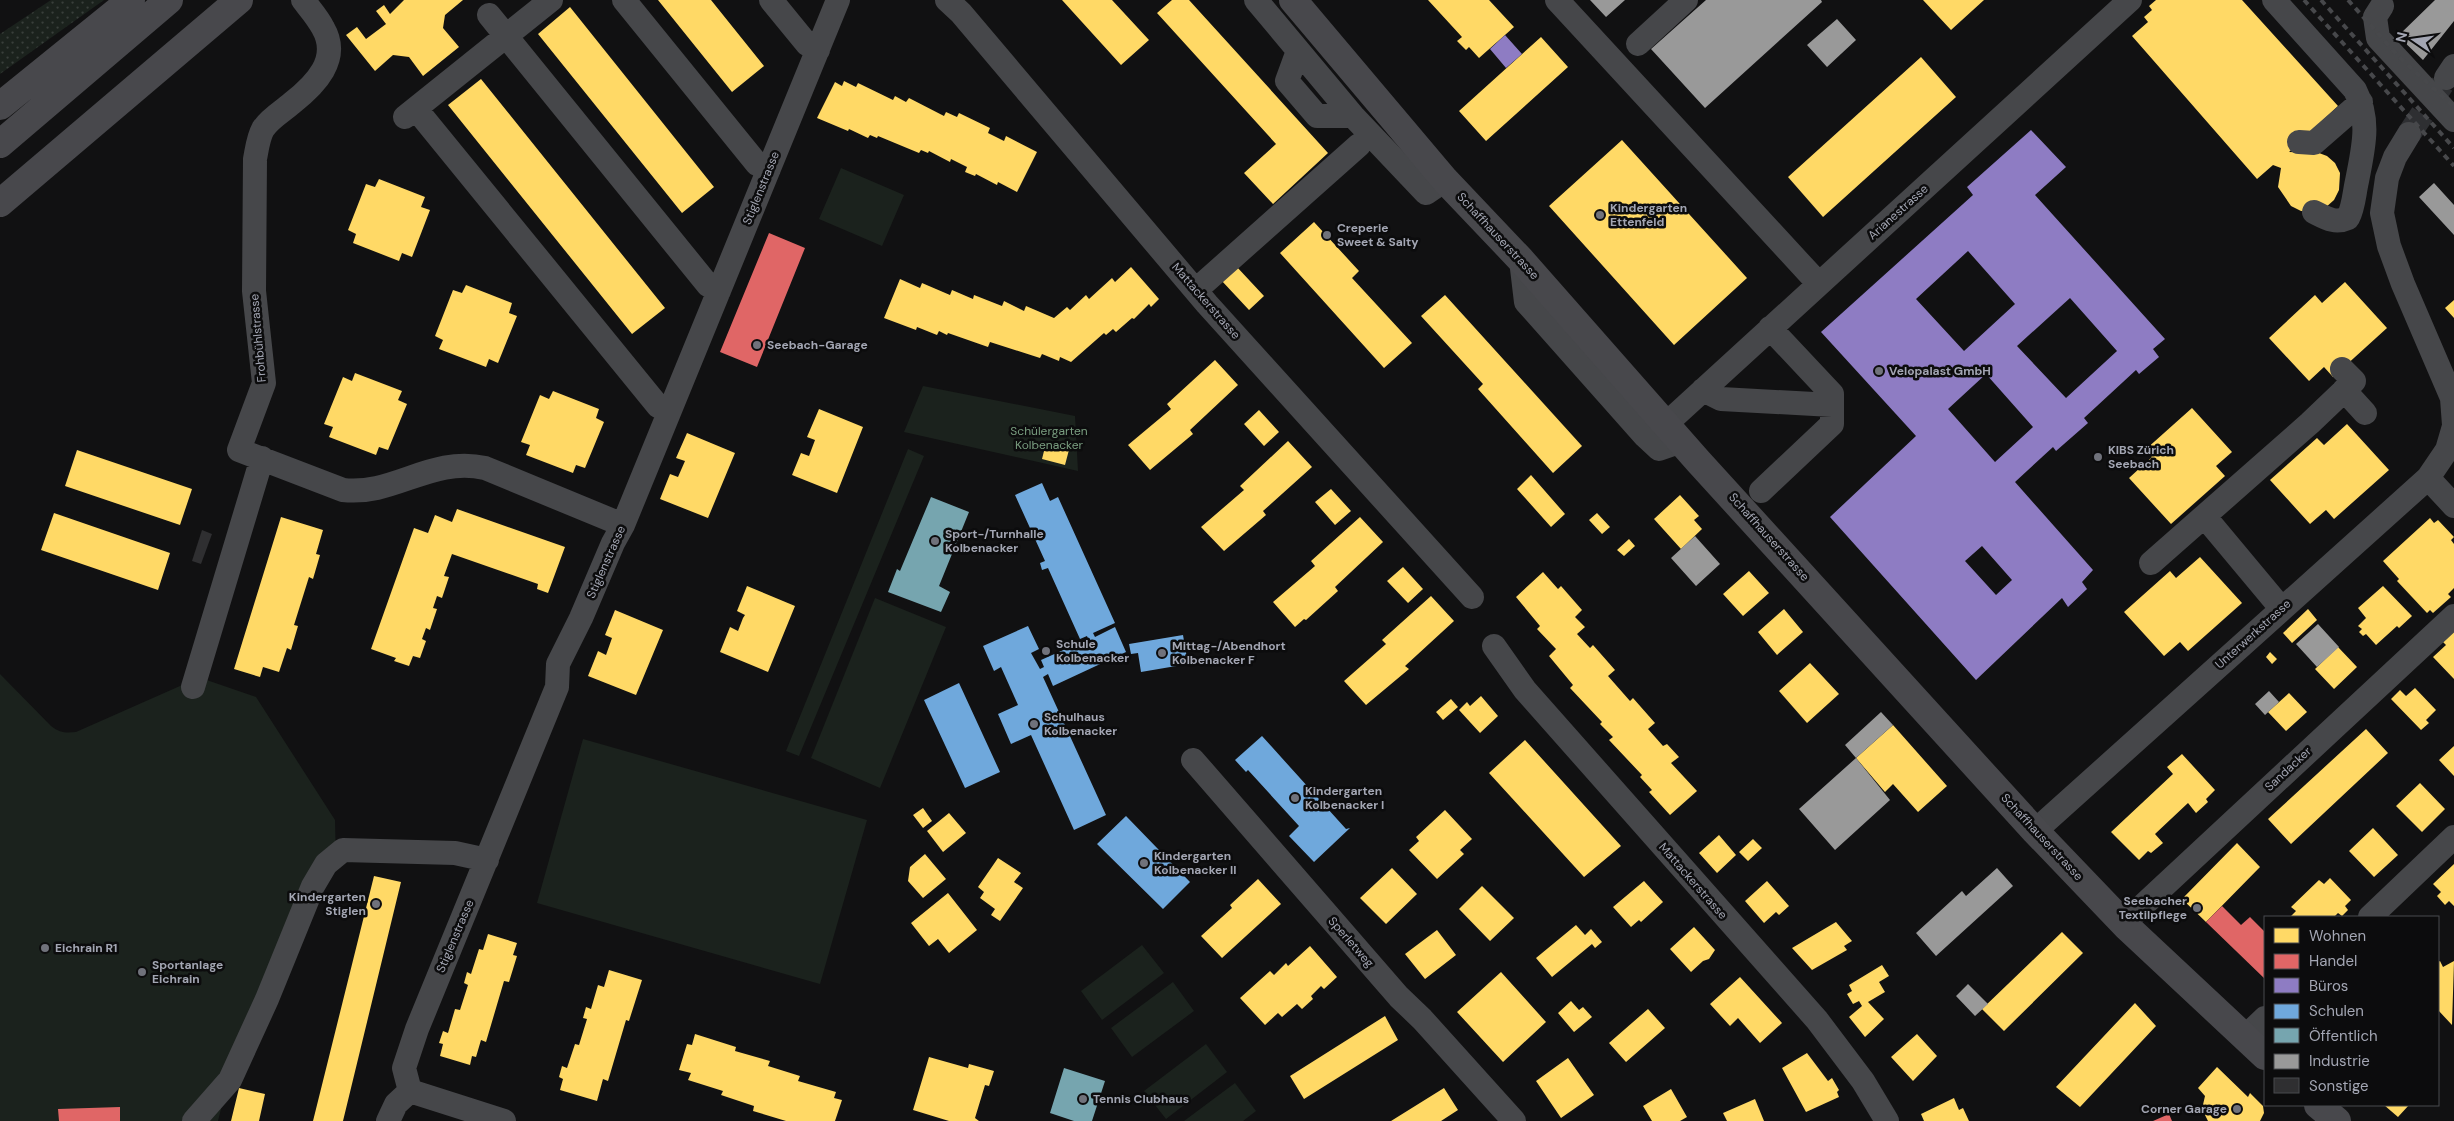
<svg xmlns="http://www.w3.org/2000/svg" width="2454" height="1121" font-family="'DM Sans',sans-serif">
<defs>
<pattern id="grass-dots" width="8" height="8" patternUnits="userSpaceOnUse" patternTransform="scale(1.25)"><rect width="8" height="8" fill="#1b221d"/><path d="M2 2h.1M6 6h.1" fill="none" stroke="#393f3b" stroke-width="1.8" stroke-linecap="round"/></pattern>
</defs>
<rect width="100%" height="100%" fill="#111112"/>
<!-- grass -->
<path fill="url(#grass-dots)" d="M51,0h53l-104,74v-40z"/>
<!-- green -->
<path fill="#1b221d" d="M841,168l63,27 -22,51 -63,-27z
M923,386l152,30 3,55 -174,-39z
M908,449l16,7 -125,300 -13,-5z
M875,598l71,29 -66,161 -69,-30z
M0,674l51,52c9,7 15,7 25,6l104,-46 15,-10 61,21 79,123 1,45 -113,236 -5,20h-218z
M583,739l284,81 -47,164 -283,-81z
M1142,945l22,28 -62,47 -21,-29z
M1173,982l21,29 -62,46 -21,-29z
M1206,1044l21,28 -61,47 -22,-28z
M1235,1083l21,28 -13,10h-59z"/>
<!-- homes -->
<path fill="#ffd966" d="M404,0h59l-18,15 -2,13 16,19 -36,29 -14,-19 -16,-2 -18,16 -29,-36 11,-8 9,12 20,-15 -10,-13 8,-6 6,9z
M658,0h53l53,66 -32,26z
M1062,0h50l37,40 -28,25z
M1172,0h17l139,153 -55,51 -29,-31 32,-29 -119,-131z
M1428,0h61l25,27 -35,31 -10,-11 -3,3 -9,-9 5,-4z
M1923,0h61l-33,30z
M2156,0h86l96,106 -49,46 30,1 8,3 8,7 5,10 -1,17 -5,10 -9,8 -11,4 -13,-1 -10,-5 -13,-19 3,-19 -8,-3 -16,14 -125,-143 16,-14 -4,-5 8,-7 -3,-4z
M570,7l144,180 -32,26 -144,-179z
M1541,37l27,30 -82,74 -27,-30z
M1921,57l35,40 -133,120 -35,-40z
M481,79l184,229 -33,26 -184,-229z
M844,81l12,6 2,-4 35,17 2,-4 11,6 3,-4 35,18 2,-4 11,5 2,-4 31,15 -2,5 16,8 2,-5 31,16 -20,40 -19,-10 -1,3 -21,-11 -1,2 -10,-4 2,-5 -16,-8 -1,3 -21,-11 -1,2 -7,-3 -2,3 -41,-17 -1,2 -7,-3 -2,3 -19,-9 -1,2 -31,-13 18,-36 7,4z
M1622,140l125,138 -73,67 -125,-139z
M379,179l46,18 -4,10 9,3 -18,47 -10,-4 -3,8 -46,-18 3,-9 -8,-4 18,-46 9,3z
M1314,222l45,49 -7,7 60,65 -28,25 -104,-115z
M1236,266l28,30 -15,14 -28,-30z
M1131,267l28,32 -8,8 -2,-3 -15,15 -2,-1 -16,14 -3,-3 -7,6 -2,-2 -33,29 -11,-5 -1,4 -17,-7 -2,4 -50,-16 -2,5 -40,-14 -1,2 -8,-4 -2,4 -20,-8 -1,3 -32,-12 16,-39 20,9 2,-5 28,12 2,-5 21,9 1,-4 28,11 2,-5 20,10 2,-5 28,12 13,-11 3,3 16,-15 3,4 23,-21 3,4z
M2345,282l42,46 -54,49 -9,-10 -15,14 -40,-43 46,-43 7,8z
M466,285l46,18 -3,10 8,3 -19,47 -9,-4 -3,8 -47,-18 4,-9 -8,-4 18,-46 9,3z
M1445,295l137,151 -29,27 -75,-84 5,-5 -62,-68z
M2454,300v18l-9,-10z
M1215,360l23,25 -48,45 3,4 -43,36 -22,-25 43,-36 -4,-5z
M355,373l47,18 -4,9 9,4 -19,46 -9,-3 -3,8 -47,-18 4,-10 -9,-3 19,-47 9,4z
M553,391l46,18 -3,9 8,4 -19,46 -9,-3 -3,8 -47,-18 4,-10 -9,-3 19,-47 9,4z
M2192,408l40,44 -16,14 9,10 -54,48 -42,-46 23,-21 -7,-7z
M819,409l44,18 -26,66 -45,-18 9,-22 8,3 6,-16 -8,-3z
M1259,410l20,22 -15,14 -20,-22z
M2347,424l42,46 -55,49 -8,-9 -16,14 -40,-44 47,-42 7,7z
M687,433l48,20 -27,65 -48,-19 10,-25 8,3 7,-16 -9,-3z
M1288,441l24,26 -49,44 3,4 -42,36 -23,-24 43,-37 -4,-4z
M1058,443l12,3 -5,19 -23,-6 3,-12 11,3z
M77,450l115,39 -12,36 -115,-39z
M1531,475l34,39 -14,13 -34,-38z
M1331,489l20,22 -16,14 -20,-23z
M1680,495l19,21 -5,4 8,9 -21,20 -27,-30z
M457,509l108,38 -17,46 -11,-4 1,-5 -86,-30 -8,22 5,1 -7,21 -5,-2 -4,12 4,1 -7,21 -4,-2 -4,11 4,2 -6,17 -7,-2 -4,10 -15,-5 2,-3 -25,-9 43,-121 14,5 7,-18 17,7z
M54,513l116,40 -12,37 -117,-40z
M1597,513l13,14 -8,7 -13,-14z
M281,517l42,13 -7,24 4,1 -7,24 -4,-2 -15,48 4,1 -7,24 -4,-2 -8,24 -16,-5 -3,10 -26,-8z
M1360,517l23,25 -48,45 3,4 -32,29 -2,-1 -9,8 -22,-25 42,-36 -4,-5z
M2430,518l4,5 4,-3 16,17 -3,3 3,4v44l-6,6 3,3 -18,16 -3,-3 -3,3 -30,-32 2,-2 -16,-18z
M1629,539l6,7 -11,10 -7,-6z
M2200,557l42,46 -54,48 -8,-9 -16,14 -40,-44 46,-41 6,7z
M1403,567l20,22 -15,14 -21,-22z
M1749,571l20,22 -26,23 -20,-22z
M1543,572l15,17 3,-3 21,24 -7,7 10,10 -8,7 13,14 3,-3 22,25 -7,6 22,25 3,-3 22,25 -7,6 15,17 4,-2 12,13 -8,6 26,28 -27,24 -21,-23 3,-2 -12,-13 2,-2 -33,-35 4,-3 -13,-13 2,-2 -32,-34 3,-3 -24,-29 7,-7 -19,-20 3,-3 -24,-29z
M747,586l48,20 -27,66 -48,-20 10,-25 8,4 5,-13 2,-3 -8,-4z
M2383,586l29,30 -13,12 -2,-2 -21,19 -10,-11 -3,2 -4,-4 3,-3 -4,-3 8,-8 -8,-10z
M1431,596l23,25 -49,45 4,3 -43,36 -22,-24 42,-37 -4,-4z
M1784,609l19,23 -26,23 -19,-23z
M2308,609l9,11 -25,23 -9,-10z
M615,610l48,20 -27,65 -48,-19 10,-25 8,4 6,-17 -7,-3z
M2454,630v49l-21,-22 13,-12 -4,-4z
M2338,647l19,20 -23,22 -19,-20z
M2270,652l7,7 -5,5 -6,-7z
M1810,663l29,31 -32,29 -28,-32z
M2415,688l21,22 -10,10 3,3 -8,7 -30,-31 9,-9 6,6z
M2289,693l18,19 -21,19 -18,-19z
M1481,696l17,20 -18,17 -21,-23 8,-8 3,4z
M1451,699l7,8 -15,13 -7,-8z
M1893,725l54,61 -29,26 -25,-28 -8,8 -29,-34z
M2366,729l22,24 -97,91 -23,-25z
M1525,740l96,106 -37,31 -95,-104z
M2454,746v30l-15,-16z
M2182,754l33,36 -9,9 2,3 -12,11 -8,-10 -33,31 8,9 -12,10 -3,-2 -9,9 -28,-28 62,-58 -6,-7z
M2420,783l25,26 -23,23 -26,-26z
M923,808l9,13 -9,7 -10,-13z
M1445,810l27,29 -12,11 4,4 -27,25 -28,-29 10,-9 -3,-4z
M949,813l17,20 -23,19 -16,-21z
M2373,828l25,27 -24,22 -25,-26z
M1719,835l17,20 -19,18 -18,-20z
M1753,839l9,9 -14,13 -9,-9z
M2237,843l23,24 -54,55 -24,-23z
M925,854l21,25 -23,19 -15,-17 2,-14z
M998,858l23,15 -7,9 9,6 -23,33 -9,-6 4,-6 -15,-11 4,-6 -6,-5z
M2454,864v42l-5,-5 -4,4 -8,-9 4,-4 -8,-8z
M1392,868l25,26 -31,30 -26,-26z
M374,876l27,6 -58,239h-30z
M2330,878l21,22 -6,6 3,4 -6,6 -4,-3 -4,4h-44l6,-6 -5,-4 28,-27 5,4z
M1258,879l23,25 -59,54 -21,-22 31,-28 -2,-3z
M1644,881l19,21 -22,20 -2,-2 -8,7 -18,-20z
M1767,881l22,25 -10,9 -3,-3 -12,11 -19,-22z
M1482,886l32,32 -24,23 -31,-32z
M948,893l29,37 -28,23 -11,-14 -9,7 -18,-23z
M1836,922l16,19 -8,5 3,4 -35,20 -20,-22z
M1576,925l9,10 6,-6 11,13 -7,6 -3,-4 -40,33 -16,-19z
M1694,927l21,23 -6,9 -6,2 -12,11 -21,-23z
M1437,930l19,25 -31,24 -20,-25z
M2062,932l21,21 -79,78 -22,-22z
M488,934l29,9 -4,12 4,1 -8,26 -5,-1 -18,61 -5,-2 -5,17 -4,-1 -2,9 -30,-9 3,-12 -4,-1 4,-12 5,2 7,-24 5,1 8,-25 -4,-2 3,-11 4,2 8,-25 4,1z
M1310,946l27,31 -13,12 -3,-3 -10,10 2,3 -11,10 -5,-5 -15,13 -4,-4 -13,12 -25,-27 30,-27 4,4 12,-12 2,3z
M2440,961l3,6 11,-6 -2,64 -14,-15v-48z
M1882,965l7,11 -10,6 6,10 -17,10 16,17 -19,18 -16,-20 13,-11 -3,-5 -6,3 -6,-10 5,-3 -3,-6z
M609,970l33,10 -13,41 -3,-1 -18,61 -5,-2 -6,22 -37,-11 3,-11 -4,-2 3,-11 5,2 8,-24 4,1 8,-26 -4,-1 3,-11 5,2 7,-24 6,2z
M1501,972l45,50 -43,40 -46,-50z
M1740,977l42,46 -22,20 -22,-25 -8,8 -20,-22z
M1571,1001l8,9 4,-3 9,10 -18,15 -16,-19z
M2135,1003l21,23 -76,81 -24,-20z
M1648,1009l17,19 -39,34 -17,-19z
M1385,1016l13,24 -94,59 -14,-23z
M695,1034l41,13 -1,4 35,10 -2,5 32,10 -2,5 38,11 -2,6 8,2 -7,21h-49l-33,-10 1,-5 -33,-11 2,-4 -35,-11 3,-7 -12,-3 8,-26 5,1z
M1917,1034l20,22 -24,25 -22,-24z
M1807,1053l21,28 4,-3 7,12 -2,2 2,5 -33,15 -24,-44z
M929,1057l39,11 1,-4 25,7 -5,15 -4,-1 -10,33 4,3h-30l-36,-11z
M1568,1058l26,37 -33,23 -25,-37z
M2217,1067l31,30 2,-4 13,13 1,7 -4,8h-52l-6,-12 3,-13 -7,-8z
M239,1088l26,6 -6,27h-28z
M1444,1088l14,22 -17,11h-50z
M1671,1089l16,28 -7,4h-28l-9,-15z
M1954,1098l5,12 4,-2 6,13h-45l-3,-7z
M1755,1099l9,22h-37l-4,-8z
M2384,1105h25l-11,12z"/>
<!-- shops -->
<path fill="#e06666" d="M769,233l36,15 -48,119 -37,-15z
M2222,906l19,19 9,-8 15,15v47l-59,-57z
M120,1107v14h-61l-1,-12z
M2169,1114l3,7h-19z"/>
<!-- offices -->
<path fill="#8e7cc3" fill-rule="evenodd" d="M1505,35l17,19 -16,14 -16,-19z
M2031,130l35,37 -31,28 130,144 -12,10 6,8 -20,17 -3,-4 -52,48 4,5 -32,28 -3,-4 -38,35 78,88 -11,12 5,7 -19,18 -6,-9 -86,82 -146,-163 86,-81 -95,-104 152,-137 -6,-8zM1968,251l47,53 -51,47 -48,-52zM2070,298l47,53 -51,47 -49,-52zM1986,374l47,53 -38,35 -47,-53zM1982,546l30,34 -16,15 -31,-34z"/>
<!-- schools -->
<path fill="#6fa8dc" d="M1042,483l8,18 8,-4 57,126 -22,10 2,4 20,-10 11,25 -73,34 -5,-12 -5,3 63,138 -32,15 -43,-95 -20,9 -13,-30 20,-9 -17,-38 -7,4 -11,-25 45,-20 11,23 -8,4 9,16 4,-2 -3,-7 47,-21 -1,-3 -7,3 -32,-71 -6,2 -2,-7 5,-2 -30,-66z
M1183,635l5,29 -47,8 -3,-19 -7,1 -2,-10z
M959,683l41,89 -35,16 -41,-88z
M1262,736l84,93 4,-1 -36,34 -25,-26 10,-10 -51,-56 -2,2 -11,-12z
M1126,816l64,66 -27,27 -66,-65z"/>
<!-- public -->
<path fill="#76a5af" d="M931,497l38,15 -30,74 11,6 -9,20 -53,-20 9,-23 3,2z
M1064,1068l41,13 -13,40h-18l-24,-8z"/>
<!-- industry -->
<path fill="#999" d="M1590,0h35l-19,17z
M1706,0h115l1,2 -117,106 -54,-59z
M2435,0h19v21l-31,39 -25,-24z
M1837,19l19,21 -29,27 -20,-22z
M2434,183l20,22v30l-35,-38z
M1695,536l25,28 -24,22 -25,-28z
M2318,624l21,23 -22,20 -21,-23z
M2269,691l10,11 -14,13 -10,-11z
M1881,712l12,13 -37,33 -11,-13z
M1856,758l34,42 -55,50 -36,-41z
M1997,868l16,18 -77,70 -20,-23 46,-42 4,5z
M1968,984l20,20 -13,12 -19,-20z"/>
<!-- building -->
<path fill="#2f2f31" d="M202,530l10,4 -11,30 -9,-3z"/>
<g fill="none" stroke-linecap="round" stroke-linejoin="round">
<!-- minor-tunnel -->
<path stroke="#2e2f32" stroke-width="24" stroke-dasharray="24 12" stroke-linecap="butt" d="M2409,134l36,-54"/>
<!-- minor -->
<path stroke="#46474a" stroke-width="24" d="M303,0c7,9 15,18 20,28 18,31 -8,57 -31,75 -9,8 -22,15 -29,26 -5,9 -6,20 -8,30l-1,132 10,92 -25,67 104,40c51,6 88,-34 142,-22l138,57
M624,0l133,164 12,5
M771,0l36,44 11,6
M947,0l14,13 246,291 265,293
M1256,0l97,116 73,77 19,-13
M1557,0l262,284
M2274,0l81,90c16,31 8,59 2,91 -3,13 -3,25 -9,37 -13,6 -22,0 -34,-6
M2382,6l-7,11 3,21 76,82
M489,15l219,270 11,6
M1638,44l48,-44
M1298,51l-11,30 30,35h36
M2446,78l8,-12
M416,109l242,297 11,6
M405,117l146,-117
M2409,134l-14,23 -8,21 -5,35 7,33 14,38 49,114 2,27
M2299,142l15,1 47,-41
M1521,260l5,42 119,134 14,13 23,-8
M1196,290l163,-145
M1703,390l18,9 111,6
M2344,390l21,23
M1666,424l464,-424
M2428,478l26,28
M1761,491l71,-67v-30l-62,-66
M2205,517l76,91
M2151,563l159,-140 44,-42 -12,-12
M1494,646l31,44 292,330 46,61 24,40
M193,687l69,-229
M1193,760l206,237 23,22 92,102
M2035,831l393,-353 19,-28 7,-24
M2370,917l84,-80
M2123,924l331,-308
M2245,1037l20,-19
M410,1091l-6,-23 13,-39 140,-342 1,-23 23,-46 32,-75 10,-18 215,-525
M410,1091l94,30
M194,1121l36,-41 37,-81 46,-113 13,-22 17,-14 112,3 32,7
M388,1121l8,-17 14,-13"/>
<!-- major -->
<path stroke="#48484c" stroke-width="28" d="M1293,0l152,180 76,80 177,201 337,370 92,96 138,129
M2318,1105l19,16"/>
<!-- highway -->
<path stroke="#48484c" stroke-width="28" d="M0,106l131,-106
M0,144l169,-144
M0,203l239,-203"/>
<!-- rail -->
<path stroke="#47484b" stroke-width="4" stroke-dasharray="6 5" stroke-linecap="butt" d="M2304,0l150,166
M2321,0l133,148
M2348,0l51,57 55,50"/>
</g>
<!-- markers -->
<g fill="#70727b" stroke="#0c0c0d" stroke-width="2">
<circle cx="1600" cy="215" r="5"/>
<circle cx="1327" cy="235" r="5"/>
<circle cx="757" cy="345" r="5"/>
<circle cx="1879" cy="371" r="5"/>
<circle cx="2098" cy="457" r="5"/>
<circle cx="935" cy="541" r="5"/>
<circle cx="1046" cy="651" r="5"/>
<circle cx="1162" cy="653" r="5"/>
<circle cx="1034" cy="724" r="5"/>
<circle cx="1295" cy="798" r="5"/>
<circle cx="1144" cy="863" r="5"/>
<circle cx="376" cy="904" r="5"/>
<circle cx="2197" cy="908" r="5"/>
<circle cx="45" cy="948" r="5"/>
<circle cx="142" cy="972" r="5"/>
<circle cx="1083" cy="1099" r="5"/>
<circle cx="2237" cy="1109" r="5"/>
</g>
<g text-anchor="middle" dominant-baseline="central" stroke-width="5" stroke-linejoin="round" paint-order="stroke">
<!-- street labels -->
<g font-size="12" fill="#a3a6b3" stroke="#0c0c0d">
<text transform="translate(761 188) rotate(-68)">Stiglenstrasse</text>
<text transform="translate(1898 212) rotate(-42)">Arianestrasse</text>
<text transform="translate(1498 236) rotate(47)">Schaffhauserstrasse</text>
<text transform="translate(1206 301) rotate(49)">Mattackerstrasse</text>
<text transform="translate(258 338) rotate(-95)">Frohbühlstrasse</text>
<text transform="translate(1769 537) rotate(48)">Schaffhauserstrasse</text>
<text transform="translate(606 562) rotate(-66)">Stiglenstrasse</text>
<text transform="translate(2253 634) rotate(-42)">Unterwerkstrasse</text>
<text transform="translate(2288 769) rotate(-43)">Sandacker</text>
<text transform="translate(2042 837) rotate(47)">Schaffhauserstrasse</text>
<text transform="translate(1693 881) rotate(49)">Mattackerstrasse</text>
<text transform="translate(455 936) rotate(-67)">Stiglenstrasse</text>
<text transform="translate(1351 942) rotate(49)">Sperletweg</text>
</g>
<!-- poi labels -->
<g font-size="12" font-weight="bold" fill="#a3a6b3" stroke="#0c0c0d" text-anchor="start">
<text x="1610" y="208">Kindergarten<tspan x="1610" dy="14">Ettenfeld</tspan></text>
<text x="1337" y="228">Creperie<tspan x="1337" dy="14">Sweet &amp; Salty</tspan></text>
<text x="767" y="345">Seebach-Garage</text>
<text x="1889" y="371">Velopalast GmbH</text>
<text x="2108" y="450">KIBS Zürich<tspan x="2108" dy="14">Seebach</tspan></text>
<text x="945" y="534">Sport-/Turnhalle<tspan x="945" dy="14">Kolbenacker</tspan></text>
<text x="1056" y="644">Schule<tspan x="1056" dy="14">Kolbenacker</tspan></text>
<text x="1172" y="646">Mittag-/Abendhort<tspan x="1172" dy="14">Kolbenacker F</tspan></text>
<text x="1044" y="717">Schulhaus<tspan x="1044" dy="14">Kolbenacker</tspan></text>
<text x="1305" y="791">Kindergarten<tspan x="1305" dy="14">Kolbenacker I</tspan></text>
<text x="1154" y="856">Kindergarten<tspan x="1154" dy="14">Kolbenacker ll</tspan></text>
<text x="366" y="897" text-anchor="end">Kindergarten<tspan x="366" dy="14">Stiglen</tspan></text>
<text x="2187" y="901" text-anchor="end">Seebacher<tspan x="2187" dy="14">Textilpflege</tspan></text>
<text x="55" y="948">Eichrain R1</text>
<text x="152" y="965">Sportanlage<tspan x="152" dy="14">Eichrain</tspan></text>
<text x="1093" y="1099">Tennis Clubhaus</text>
<text x="2227" y="1109" text-anchor="end">Corner Garage</text>
</g>
<!-- park labels -->
<g font-size="12" fill="#7a9e80" stroke="#0c0c0d">
<text x="1049" y="431">Schülergarten<tspan x="1049" dy="14">Kolbenacker</tspan></text>
</g>
</g>
<!-- legend -->
<rect x="2264" y="916" width="175" height="190" fill="#0c0c0d" stroke="#484a4f"/>
<rect x="2274" y="928" width="25" height="15" fill="#ffd966" stroke="#484a4f"/>
<text x="2309" y="941" font-size="15" fill="#a3a6b3">Wohnen</text>
<rect x="2274" y="954" width="25" height="15" fill="#e06666" stroke="#484a4f"/>
<text x="2309" y="966" font-size="15" fill="#a3a6b3">Handel</text>
<rect x="2274" y="978" width="25" height="15" fill="#8e7cc3" stroke="#484a4f"/>
<text x="2309" y="991" font-size="15" fill="#a3a6b3">Büros</text>
<rect x="2274" y="1004" width="25" height="15" fill="#6fa8dc" stroke="#484a4f"/>
<text x="2309" y="1016" font-size="15" fill="#a3a6b3">Schulen</text>
<rect x="2274" y="1028" width="25" height="15" fill="#76a5af" stroke="#484a4f"/>
<text x="2309" y="1041" font-size="15" fill="#a3a6b3">Öffentlich</text>
<rect x="2274" y="1054" width="25" height="15" fill="#999999" stroke="#484a4f"/>
<text x="2309" y="1066" font-size="15" fill="#a3a6b3">Industrie</text>
<rect x="2274" y="1078" width="25" height="15" fill="#2f2f31" stroke="#484a4f"/>
<text x="2309" y="1091" font-size="15" fill="#a3a6b3">Sonstige</text>
<!-- north arrow -->
<g transform="translate(2414 40) rotate(283)" stroke="#0c0c0d" stroke-width="4" paint-order="stroke">
<path d="M0-4L9 19L0 12L-9 19Z" fill="#a3a6b3"/>
<text y="-8" font-size="14" font-weight="bold" text-anchor="middle" fill="#a3a6b3">N</text>
</g>
</svg>
